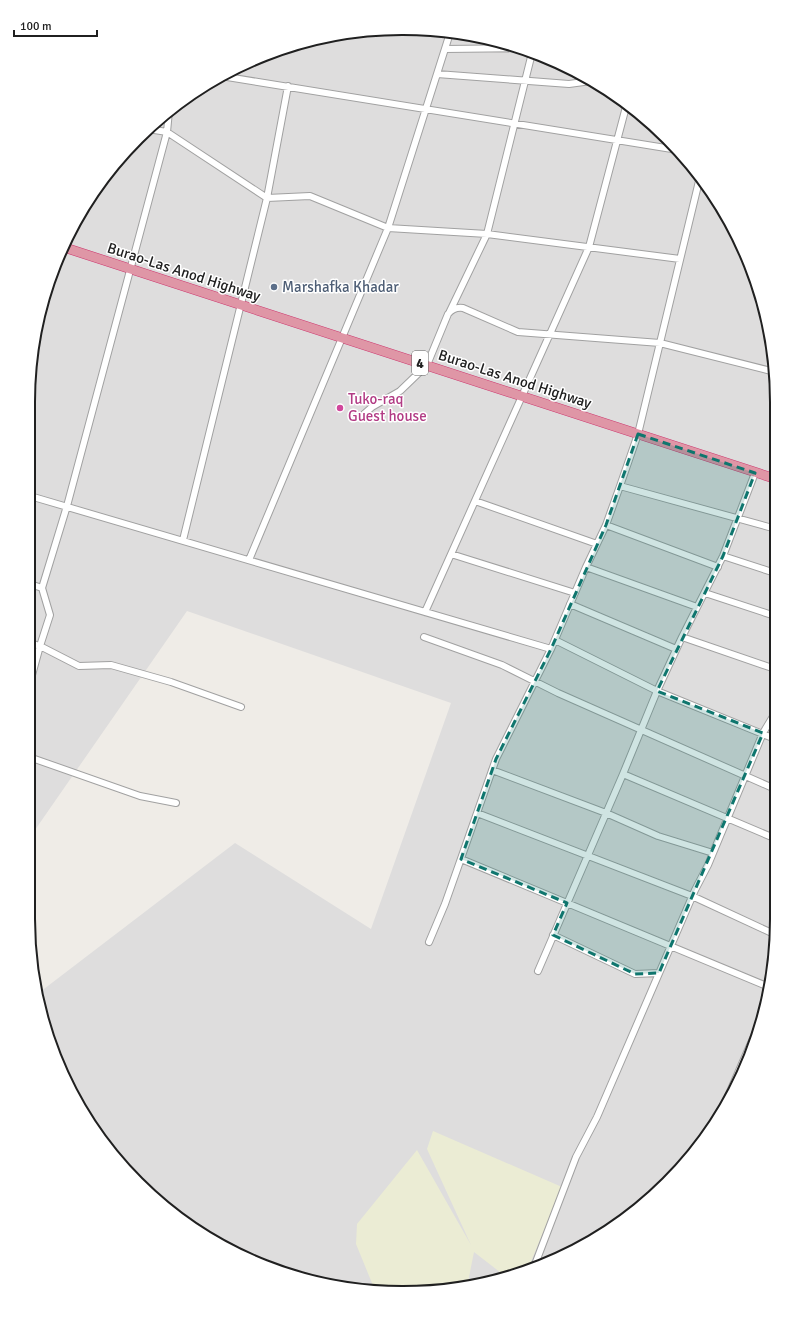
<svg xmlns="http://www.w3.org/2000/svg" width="805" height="1321" font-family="Signika,sans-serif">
<rect width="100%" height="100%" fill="#efece7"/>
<!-- residential -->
<path fill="#dedddd" d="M427,29l72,12 69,26 62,38 54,51 43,59 37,90 12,73 -2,589 -25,95 -49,84 -70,70 -107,57 -121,20 -120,-20 -107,-57 -70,-70 -57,-107 -8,-47 195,-149 136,86 80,-226 -264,-92 -159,229 3,-486 25,-95 49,-84 50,-54 60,-43 67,-30 71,-17z"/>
<!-- farmland -->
<path fill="#ebecd4" d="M433,1131l129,56 -35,84 -4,2 -18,3 -31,-24 -6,30 -66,11 -28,-5 -18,-44 1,-20 60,-74 54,95 -44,-96z"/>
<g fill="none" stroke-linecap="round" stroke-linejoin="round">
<defs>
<path id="minor" d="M445,49l75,-1
M437,74l132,10 22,-3
M221,76l457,74
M148,129l19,3 100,66 43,-2 78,32 99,6 193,25
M450,311l37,-77 45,-181
M364,414l8,-7 28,-16 27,-26 21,-51c4,-5 8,-7 15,-6l55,24 142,11 115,29
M620,486l156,43
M30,496l521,153
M475,501l122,43
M606,525l112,42
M183,540l84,-342 21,-112
M451,554l124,39
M723,556l52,17
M249,560l139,-332 62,-195
M586,567l111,40
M30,584l12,4
M705,593l70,23
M570,604l106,45
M425,612l164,-365 38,-144
M424,637l78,28 56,28 217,96
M682,637l93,32
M555,640l102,51 118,48
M30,643l10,3 10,-31 -8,-27 25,-82 100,-374 2,-21
M29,686l11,-40 39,20 32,-1 60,17 70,25
M29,757l111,39 36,7
M492,770l114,43 52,23 55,17
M623,774l34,-83 25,-54 41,-81 32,-83
M477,813l215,83 82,38
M461,859l308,128
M553,935l82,39 24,-1
M429,942l16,-38 51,-145 55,-110 35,-82 20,-42 14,-39 18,-52 62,-257
M538,971l85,-197 151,64
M728,1096l29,-67
M534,1267l42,-110 21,-40 98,-227 13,-25 55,-132 12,-20"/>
<path id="highway" d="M63,247l713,232"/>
</defs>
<!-- minor casing -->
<use href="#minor" stroke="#a1a1a1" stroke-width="8"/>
<!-- highway casing -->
<use href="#highway" stroke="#cc366e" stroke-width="10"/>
<!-- minor -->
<use href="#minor" stroke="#fff" stroke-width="6"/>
<!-- highway -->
<use href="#highway" stroke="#df96a6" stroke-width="9"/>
</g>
<!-- marked area -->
<path fill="#0f766e" fill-opacity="0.2" stroke="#0f766e" stroke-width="3" stroke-dasharray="8 5" stroke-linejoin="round" d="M638,434l117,39 -32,83 -66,135 106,42 -104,240 -24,1 -82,-39 14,-32 -106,-44 35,-100 55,-110 55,-124z"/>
<!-- markers -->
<circle fill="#5c6f8a" stroke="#fff" stroke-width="1.5" cx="274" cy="287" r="4"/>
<circle fill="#d1479c" stroke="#fff" stroke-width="1.5" cx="340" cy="408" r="4"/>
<g text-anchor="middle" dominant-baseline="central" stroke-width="3" stroke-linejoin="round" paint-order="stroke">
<!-- shield labels -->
<rect fill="#fff" stroke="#636363" stroke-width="1" x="412" y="351" width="16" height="24" rx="3"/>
<g font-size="14" font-weight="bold" fill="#202020">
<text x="420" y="363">4</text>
</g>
<!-- street labels -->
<g font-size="15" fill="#202020" stroke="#fff">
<text transform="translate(184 272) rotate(18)">Burao-Las Anod Highway</text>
<text transform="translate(515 379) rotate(18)">Burao-Las Anod Highway</text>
</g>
<!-- service labels -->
<g font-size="15" fill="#4e5e75" stroke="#fff" text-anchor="start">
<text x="282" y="287">Marshafka Khadar</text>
</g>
<!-- hotel labels -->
<g font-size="15" fill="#b23c85" stroke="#fff" text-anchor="start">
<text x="348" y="399">Tuko-raq<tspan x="348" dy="17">Guest house</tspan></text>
</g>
</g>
<!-- crop -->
<path d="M0 0H805V1321H0ZM402 35H403A367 367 0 0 1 770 402V919A367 367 0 0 1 403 1286H402A367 367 0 0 1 35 919V402A367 367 0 0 1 402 35Z" fill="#fff" fill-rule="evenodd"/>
<path fill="none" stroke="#202020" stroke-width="2" d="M402 35H403A367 367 0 0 1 770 402V919A367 367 0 0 1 403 1286H402A367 367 0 0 1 35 919V402A367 367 0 0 1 402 35Z"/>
<!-- scale -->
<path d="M14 30v6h83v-6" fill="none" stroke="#202020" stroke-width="2"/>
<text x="20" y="30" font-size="12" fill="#202020" stroke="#ffffff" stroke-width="3" paint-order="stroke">100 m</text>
</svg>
